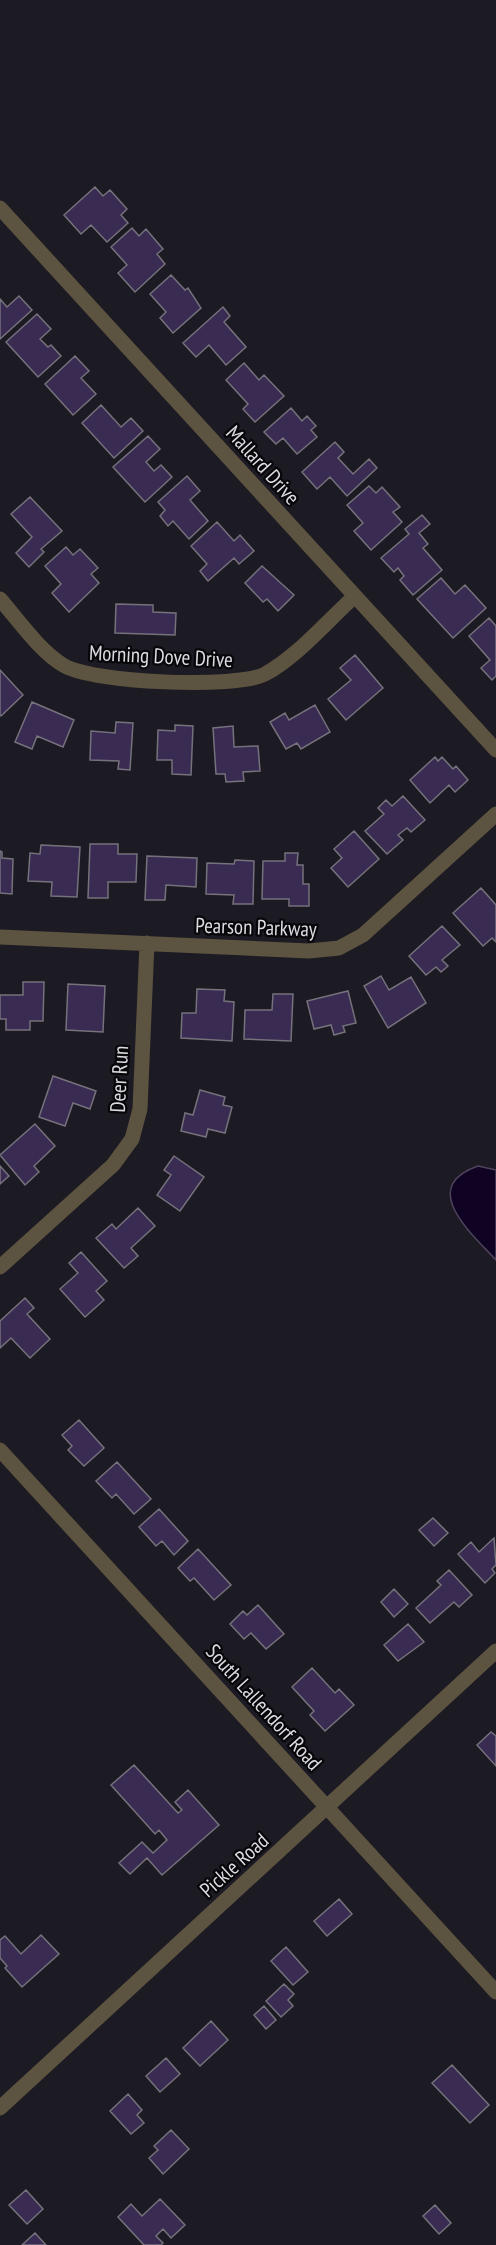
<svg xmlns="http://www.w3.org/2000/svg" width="496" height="2245" font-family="'PT Sans Narrow',sans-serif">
<rect width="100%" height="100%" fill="#1c1a22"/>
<!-- water -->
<path fill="#100223" stroke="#4e435c" stroke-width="1.5" d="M478,1166l18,4v90c-24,-26 -79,-73 -18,-94z"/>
<!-- building -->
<path fill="#3a2b52" stroke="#75727c" stroke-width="1.5" d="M95,187l8,9 7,-6 17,19 -6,6 7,8 -21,19 -16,-17 -10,9 -17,-19z
M132,228l7,8 7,-7 17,20 -6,5 8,10 -30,28 -17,-19 9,-8 -16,-18z
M171,275l14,15 3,-2 13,20 -28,25 -13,-15 6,-6 -16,-18z
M19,296l13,14 -32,29v-40l7,8z
M223,307l7,9 -6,6 22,25 -20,18 -17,-20 -13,12 -13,-14z
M37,314l14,15 -11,10 8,8 3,-2 10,11 -23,21 -32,-35z
M75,356l14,15 -8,7 15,16 -23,21 -28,-31z
M244,363l15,17 5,-5 20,21 -29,26 -12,-13 5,-5 -22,-24z
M101,405l20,22 10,-9 12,13 -29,27 -32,-35z
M291,408l11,13 5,-5 9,10 -5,4 6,7 -20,17 -14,-16 -7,6 -12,-12z
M148,436l12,13 -14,13 8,9 7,-6 11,12 -27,25 -32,-35z
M335,442l9,10 -6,6 15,16 16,-15 8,9 -30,28 -17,-19 -13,12 -15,-17z
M187,476l13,15 -10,9 18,21 -19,18 -16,-18 -5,5 -8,-10 5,-6 -7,-8z
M369,486l7,7 6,-6 18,20 -7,5 9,10 -31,28 -17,-19 9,-8 -16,-18z
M30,497l32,34 -21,18 3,3 -15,15 -13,-14 16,-16 -21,-23z
M422,515l8,9 -11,9 9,11 -5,4 19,22 -29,25 -13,-15 4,-4 -6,-8 -4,4 -13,-14 28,-24 -4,-5z
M217,522l17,19 6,-6 14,16 -15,13 -5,-6 -26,23 -8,-10 7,-7 -16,-18z
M66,547l7,8 7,-6 18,19 -7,6 8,9 -30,29 -17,-19 9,-9 -16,-18z
M262,566l32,29 -16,16 -11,-12 -4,3 -18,-19z
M441,578l14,16 10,-9 21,23 -33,30 -36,-39z
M116,604l37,1v7l23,1 -1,22 -60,-2z
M489,618l7,8v50l-4,4 -11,-12 9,-8 -21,-24z
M355,655l28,33 -37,32 -18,-21 23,-19 -11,-12z
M0,670l23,25 -22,21 -1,-1z
M32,702l42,18 -11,27 -26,-11 -5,13 -17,-7z
M315,705l15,27 -29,17 -4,-6 -11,6 -16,-27 15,-9 4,7z
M116,722l17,1 -3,47 -12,-1 1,-8 -29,-1 1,-29 24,2z
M175,725l18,1 -2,49 -19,-1v-14h-15l1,-30 17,1z
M233,726l1,21 24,-1 2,25 -17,1 1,9 -18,1 -1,-8h-9l-3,-46z
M435,757l3,4 4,-4 11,12 3,-3 12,14 -13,12 -6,-7 -19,18 -20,-23z
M403,796l22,24 -14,12 -4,-4 -9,7 5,5 -16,14 -22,-23 19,-17 -6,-6 8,-8 6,6z
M354,831l25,28 -31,28 -17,-19 11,-10 -8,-9z
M90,844h28v10h19l-1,28h-28v16h-20z
M41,845l39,2 -3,50 -26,-1 1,-14 -24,-1 2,-28 10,1z
M0,851l2,1v6l11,1 -1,35 -12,-1z
M285,853h13l-1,12h6v19h6v22h-20v-7h-27l1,-38h22z
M147,856l50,2 -1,29 -30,-2 -1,15h-20z
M235,860l19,1 -1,43h-20l1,-9 -28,-1 1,-31 27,1z
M481,888l15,17v37l-4,-4 -9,8 -30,-33z
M442,926l18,19 -18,15 6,6 -7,6 -5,-5 -10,8 -17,-19z
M381,976l8,14 22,-13 15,26 -38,25 -24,-42z
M23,982h21l-1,39h-13v9h-24v-11h-6v-24h23z
M68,984l37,2 -2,46 -37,-2z
M197,989l28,1 -1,11 10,1 -2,39 -51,-3 1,-25h14z
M348,991l8,32 -13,3 2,6 -11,3 -3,-10 -17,4 -7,-28z
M273,994h20l-2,47 -47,-2 1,-29h27z
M53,1076l43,15 -6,18 -17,-6 -8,23 -26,-9z
M200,1090l25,7 -2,8 9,2 -7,26 -17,-4 -2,8 -25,-6 4,-18 8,2z
M35,1124l20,22 -21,20 5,6 -14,13 -25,-30z
M174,1156l30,21 -24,34 -23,-16 14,-20 -7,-5z
M0,1166l9,10 -9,8z
M138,1208l17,18 -24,22 7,8 -14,12 -28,-30 16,-14 4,5z
M81,1252l26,29 -11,10 8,9 -19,17 -25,-28 18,-16 -9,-10z
M25,1298l9,10 -7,6 23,25 -20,19 -19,-20 -11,10v-27z
M79,1420l25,28 -20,18 -16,-16 4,-4 -10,-11z
M117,1462l34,37 -17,15 -18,-20 -4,4 -16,-17z
M159,1509l29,32 -14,14 -12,-14 -6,5 -17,-19z
M433,1518l15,15 -14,13 -15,-16z
M494,1538l2,27 -4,4 3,4 -10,10 -27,-29 13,-12 8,10z
M198,1549l33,36 -17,15 -20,-22 -4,3 -12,-13z
M449,1570l23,25 -13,12 -5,-5 -24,21 -14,-15 25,-23 -4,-4z
M394,1589l14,15 -14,13 -13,-15z
M258,1605l26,29 -18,15 -15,-16 -7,6 -14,-15 13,-13 4,4z
M408,1624l16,18 -26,19 -14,-16z
M312,1668l23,25 4,-4 15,16 -29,26 -15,-16 4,-4 -22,-24z
M491,1732l5,4v30l-19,-21z
M134,1765l44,48 4,-3 -7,-8 13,-12 31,35 -57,50 -15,-17 -17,16 -11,-11 23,-21 11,11 14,-13 -8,-10 -4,4 -44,-49z
M339,1899l13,15 -25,22 -13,-15z
M41,1935l18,19 -37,33 -17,-19 2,-2 -7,-8v-18l5,-4 16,18z
M286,1947l22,25 -15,13 -22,-24z
M284,1984l10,10 -6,6 5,6 -12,11 -15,-16z
M264,2006l12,14 -10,9 -12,-14z
M211,2021l17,19 -28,26 -17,-18z
M166,2058l14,16 -20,18 -14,-16z
M452,2065l37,40 -19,18 -38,-40z
M128,2094l14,16 -5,5 7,8 -13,11 -21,-23z
M171,2130l18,19 -26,25 -14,-16 9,-8 -4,-4z
M26,2190l17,19 -16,15 -18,-19z
M160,2199l25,26 -14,13 -8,-9 -7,7 7,7 -2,2h-17l-26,-28 13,-13 11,12z
M435,2205l16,18 -12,11 -16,-18z
M35,2233l11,12h-24z"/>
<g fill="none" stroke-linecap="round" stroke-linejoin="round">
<!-- minor -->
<path stroke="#5d5341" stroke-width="15" d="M0,208l496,542
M0,599c19,22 39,51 63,66 28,18 174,24 202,9 32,-17 63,-54 90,-78
M0,937l309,14 30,-3 24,-13 133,-121
M0,1267l113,-102 19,-26 8,-30 7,-166"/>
<!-- tertiary -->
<path stroke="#5d5341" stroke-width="15" d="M0,1450l496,542
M0,2108l496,-457"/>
</g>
<g text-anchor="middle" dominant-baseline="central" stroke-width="4.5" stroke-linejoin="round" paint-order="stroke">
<!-- street labels -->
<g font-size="21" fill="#dddbe1" stroke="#070609">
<text transform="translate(263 465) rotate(48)">Mallard Drive</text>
<text transform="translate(161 656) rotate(3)">Morning Dove Drive</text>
<text transform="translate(256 927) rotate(2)">Pearson Parkway</text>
<text transform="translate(119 1079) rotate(-87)">Deer Run</text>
<text transform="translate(264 1707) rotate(48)">South Lallendorf Road</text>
<text transform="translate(234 1865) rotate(-42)">Pickle Road</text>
</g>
</g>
</svg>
